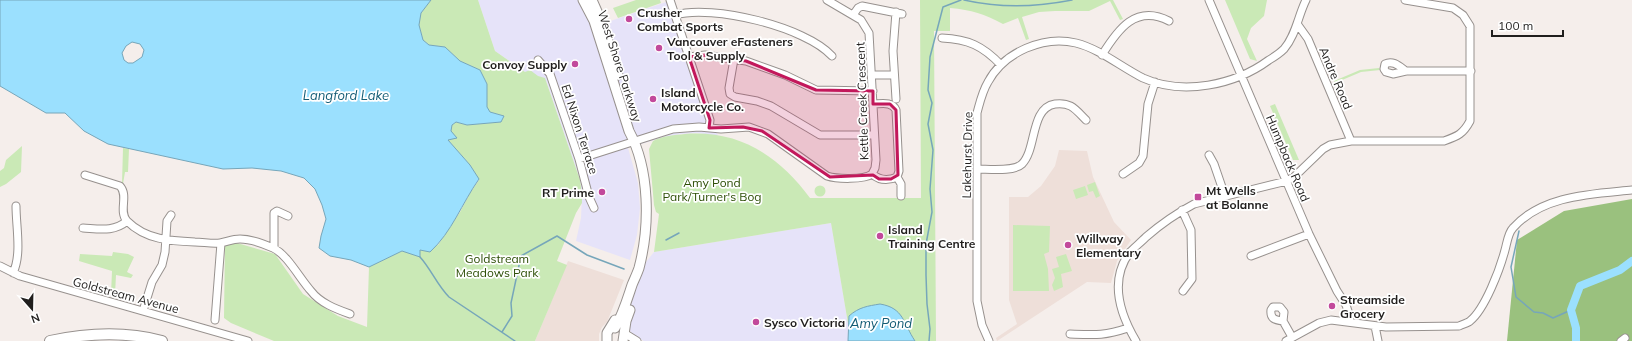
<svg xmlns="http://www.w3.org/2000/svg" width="1632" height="341" font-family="Mulish,sans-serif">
<rect width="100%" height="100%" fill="#f5eeeb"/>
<!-- commercial -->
<path fill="#e6e3f9" d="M478,0h100l15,27 79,-27 46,136 -21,-3 -16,1 -17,3 -36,11 10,35 2,25 -3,27 -7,25 -54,-19 5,-23 1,-23 -2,-15 -33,-97 -3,-5 -19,-6 -30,-21z
M831,223l20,118h-207l-10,-5 -7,-9 -2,-13 17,-47 12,-15z"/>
<!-- built -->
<path fill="#eedfd9" d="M1059,150l28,1 6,26 21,45 17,18 -14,21 -6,22 -24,-1 -90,59 -1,-3 21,-14 -8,-24v-103h19l13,-11 14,-20z
M568,261l56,19 -17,42 -5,5 -3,7v7h-64z"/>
<!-- green -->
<path fill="#cae9b6" d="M431,0h47l17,51 30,21 5,-2 8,6 7,2 35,102 2,15v8l-6,10 -19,48 10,4 -32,76h-261l-43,-18 -7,-5 1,-74 12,-1 38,11 28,40 35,22 29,11 2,-60 33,-16 18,5 -1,-7 19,-4 22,-33 10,-19 9,-13 -9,-15 -22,-25 4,-15 4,-3 11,3 34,-3 3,-6 -14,-4 -3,-5v-23l-7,-14 -20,-9 -15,-14 -16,-2 -6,-5 -4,-15 2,-12z
M636,0h24l1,3 -43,15 -5,-10z
M920,0h193l10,19 -3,1 -10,-19 -21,10h-34l-16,1 -17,5 7,22 -3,1 -8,-22 -15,6c-19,-10 -31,-14 -53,-16v23h-16l2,310h-85l-20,-118 -177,29 5,-38 -3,-2 -2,-7 -5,-56 4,-8c9,-5 22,-6 32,-7 55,-4 94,22 125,64h111z
M1225,0h42l-3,16 -13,12 -4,11 10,22 -7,-2z
M1379,68l1,2 -19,2 -26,11 -1,-2 26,-11z
M1275,104l24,56h-6l-23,-54z
M22,146l-1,26 -15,12 -6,3v-16l4,-3 2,-8z
M123,148l6,1 -1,23h-3l-2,12 -1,-1z
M1095,182l5,14 -4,2 -3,-7 -4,1 -2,-7z
M814.5 191a5.5 5.5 0 1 1 11 0a5.5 5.5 0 1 1-11 0Z
M1085,186l3,9 -12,4 -3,-9z
M1013,225l37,1 -1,26 -5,2 4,15 1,22h-36z
M113,252l15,2 6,3 -7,15 6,3 -2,3 -15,-3 -1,20 -4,-1 1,-23 -33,-10 1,-7 32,2z
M1066,254l6,17 -11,3 2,13 -9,4 -2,-6 3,-7 -3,-9 7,-2 -3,-10z"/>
<!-- forest -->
<path fill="#9ac17e" d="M1632,199v142h-125l10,-101 47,-29z"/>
<!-- water -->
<path fill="#9be0fe" stroke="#76a6ba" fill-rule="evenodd" d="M0,0h431l-10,13 -2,12 4,15 6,5 16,2 15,14 20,9 7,14v23l3,5 14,4 -3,6 -34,3 -11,-3 -4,3 -1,6 6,7 -9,2 22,25 9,14c-17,24 -27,53 -49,73l-10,-2v7l-18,-6 -33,16 -18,-7 -21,-4 -11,-8 2,-12 5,-17 -4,-14 -7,-16 -11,-11 -23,-7 -29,-3 -29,1 -115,-25 -24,-13 -19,-18h-19l-46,-27zM132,42l8,2 4,6 -2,7 -9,6h-5l-4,-3 -2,-7 4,-7z
M880,304c24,4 23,19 35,37h-67l1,-25c10,-9 19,-10 31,-12z"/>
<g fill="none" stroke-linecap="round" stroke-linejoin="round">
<!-- stream -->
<path stroke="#76a6ba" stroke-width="1.5" d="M964,0c35,8 73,7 108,0
M1519,231l-8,36 5,30 18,15 9,1 10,5 18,-8
M666,240l13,-7
M420,257c11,12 17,28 29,40l66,44
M502,332l10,-16 -1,-13 10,-47 36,-20 30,19 37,14
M929,341l1,-12 -3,-25 -1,-29v-31l6,-32 -2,-23 3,-39 -5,-26 4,-21 -4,-13 2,-33 13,-50 18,-7"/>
<!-- river -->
<path stroke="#9be0fe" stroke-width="8" d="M1576,341v-13l-5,-18 9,-24 40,-16 12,-9"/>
<defs>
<path id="minor" d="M670,0l40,120 -1,8
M827,0l34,20 8,13 7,127 -1,8 -3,6
M1209,0l100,234 28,57 9,14 3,9 1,8
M675,15c37,-11 131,12 157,41
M853,15l5,-7 4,-2 40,8
M1298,25l10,14 43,102
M942,38c26,1 41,8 59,27
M1102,55c16,-26 34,-51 67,-34
M689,57l16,-2 41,6 39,14 31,15 57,1
M734,59l-5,29 1,6 5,3 22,4 14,5 49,29h54
M538,60l12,14 29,85 10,38 5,11
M1406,71c-7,-5 -13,-11 -21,-7l-1,5 2,3 7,2 13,-3h65
M872,75h22
M896,99l-3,-48 3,-39
M1209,155l5,9 11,32
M579,159l94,-30 26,-2 22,2 28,-2 19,7 59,42c9,3 37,4 45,-2
M977,169c12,0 37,3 45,-5 15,-15 8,-56 33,-60 16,-2 20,5 31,16
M872,174c7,6 16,7 25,3l2,-6 -3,-61c-4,-9 -15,-6 -23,-6
M1123,174l16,-11 4,-7 5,-52 7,-22
M85,175l35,11c9,10 -2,25 7,35 19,19 44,20 68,21 8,0 17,2 25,1 7,-1 12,-4 20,-4 10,0 24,5 33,9 14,6 27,31 38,43 9,12 25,18 39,23
M897,177l4,7v12
M1182,210l9,20 1,49 -9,12
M83,228c17,1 31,4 44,-7
M274,248v-35l3,-2 11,5
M1251,256l58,-22
M0,266l20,10 228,65
M13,273c9,-19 3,-46 3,-67
M143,311l9,-29 10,-17 3,-13 2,-31 4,-6
M215,320l6,-77
M1283,321c-8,-1 -13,-2 -12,-11l2,-3h7l4,5 -1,9 9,16
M1375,326l3,15
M624,333l13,8
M1070,334c25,1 34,2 58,-6
M989,341l-7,-16 -5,-24v-188c3,-11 5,-21 11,-31 16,-30 56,-47 88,-39 24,6 45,24 67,35 40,18 92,7 126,-18 5,-3 11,-7 15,-11 12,-14 14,-33 22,-49
M1136,341c-16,-27 -27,-61 -6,-89 5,-5 11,-10 16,-15 15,-13 31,-24 48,-33l93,-23 7,-4 29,-28 7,-4 21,-4h93c14,-5 19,-7 26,-20v-95l-7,-11 -10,-7 -48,-8
M1286,341l33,-18 12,-3 55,7 73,-1c4,-2 9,-3 11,-5 15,-12 30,-52 35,-71 2,-7 3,-17 8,-22 29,-33 79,-34 119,-38
M1621,341l4,-3"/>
<path id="major" d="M583,0l11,21 35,110c21,39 21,95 10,137 -2,6 -5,12 -7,17 -5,15 -9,29 -17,43
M592,0l11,25 15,50
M607,341v-8l8,-13
M623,341l3,-20 4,-11"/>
<path id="highway" d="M50,341c37,-8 75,-10 112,0"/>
</defs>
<!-- minor casing -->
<use href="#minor" stroke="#97918e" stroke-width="9"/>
<!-- major casing -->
<use href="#major" stroke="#97918e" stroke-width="11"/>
<!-- highway casing -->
<use href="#highway" stroke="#97918e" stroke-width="12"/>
<!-- minor -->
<use href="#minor" stroke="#fff" stroke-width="7"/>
<!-- major -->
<use href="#major" stroke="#fff" stroke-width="9"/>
<!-- highway -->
<use href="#highway" stroke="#fff" stroke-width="10"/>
</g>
<!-- marked area -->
<path fill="#c2185b" fill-opacity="0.2" stroke="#c2185b" stroke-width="3" stroke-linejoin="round" d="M705,55l41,6 70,29 57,1v13h17l6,6 2,65 -7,4h-12l-6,-4 -43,2 -68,-46 -19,-4 -34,1 1,-8 -21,-63z"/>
<!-- markers -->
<g fill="#c2499b" stroke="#fff" stroke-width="1.5">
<circle cx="629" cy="19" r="4"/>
<circle cx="659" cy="48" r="4"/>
<circle cx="575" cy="64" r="4"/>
<circle cx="653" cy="99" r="4"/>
<circle cx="602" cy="192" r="4"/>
<rect x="1194" y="193" width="8" height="8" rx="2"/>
<circle cx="880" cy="236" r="4"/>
<circle cx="1068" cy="245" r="4"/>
<circle cx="1332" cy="306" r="4"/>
<circle cx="756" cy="322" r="4"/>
</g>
<g text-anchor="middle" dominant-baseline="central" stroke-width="3.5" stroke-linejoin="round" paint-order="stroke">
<!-- poi labels -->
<g font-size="12" font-weight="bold" fill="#201e1d" stroke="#fff" text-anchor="start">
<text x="637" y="12">Crusher<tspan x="637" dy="14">Combat Sports</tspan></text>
<text x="667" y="41">Vancouver eFasteners<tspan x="667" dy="14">Tool &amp; Supply</tspan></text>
<text x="567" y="64" text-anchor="end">Convoy Supply</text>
<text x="661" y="92">Island<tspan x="661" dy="14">Motorcycle Co.</tspan></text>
<text x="1206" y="190">Mt Wells<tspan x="1206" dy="14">at Bolanne</tspan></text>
<text x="594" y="192" text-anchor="end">RT Prime</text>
<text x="888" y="229">Island<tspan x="888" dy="14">Training Centre</tspan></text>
<text x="1076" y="238">Willway<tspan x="1076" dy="14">Elementary</tspan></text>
<text x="1340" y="299">Streamside<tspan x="1340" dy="14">Grocery</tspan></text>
<text x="764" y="322">Sysco Victoria</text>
</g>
<!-- street labels -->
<g font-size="12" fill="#201e1d" stroke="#fff">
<text transform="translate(620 66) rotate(72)">West Shore Parkway</text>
<text transform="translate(1336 78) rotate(67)">Andre Road</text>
<text transform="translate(862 101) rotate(-92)">Kettle Creek Crescent</text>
<text transform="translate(580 129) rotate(72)">Ed Nixon Terrace</text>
<text transform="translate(967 155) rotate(-89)">Lakehurst Drive</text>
<text transform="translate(1288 158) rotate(67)">Humpback Road</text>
<text transform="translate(126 295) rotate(15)">Goldstream Avenue</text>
</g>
<!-- park labels -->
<g font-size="12" fill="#2c4e05" stroke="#fff">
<text x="712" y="182">Amy Pond<tspan x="712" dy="14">Park/Turner's Bog</tspan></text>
<text x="497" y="258">Goldstream<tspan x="497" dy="14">Meadows Park</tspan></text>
</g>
<!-- water labels -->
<g font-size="13" font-style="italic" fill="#135c75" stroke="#fff">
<text x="346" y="95">Langford Lake</text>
<text x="881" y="323">Amy Pond</text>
</g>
</g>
<!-- north arrow -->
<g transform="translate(32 309) rotate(160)" stroke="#ffffff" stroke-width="3" paint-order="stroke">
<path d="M0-3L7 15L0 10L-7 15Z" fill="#201e1d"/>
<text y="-6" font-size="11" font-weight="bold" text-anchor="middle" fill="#201e1d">N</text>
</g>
<!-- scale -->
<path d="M1492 30v6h71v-6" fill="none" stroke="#201e1d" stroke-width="2"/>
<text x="1498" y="30" font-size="12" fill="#201e1d" stroke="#ffffff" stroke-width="3" paint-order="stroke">100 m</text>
</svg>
